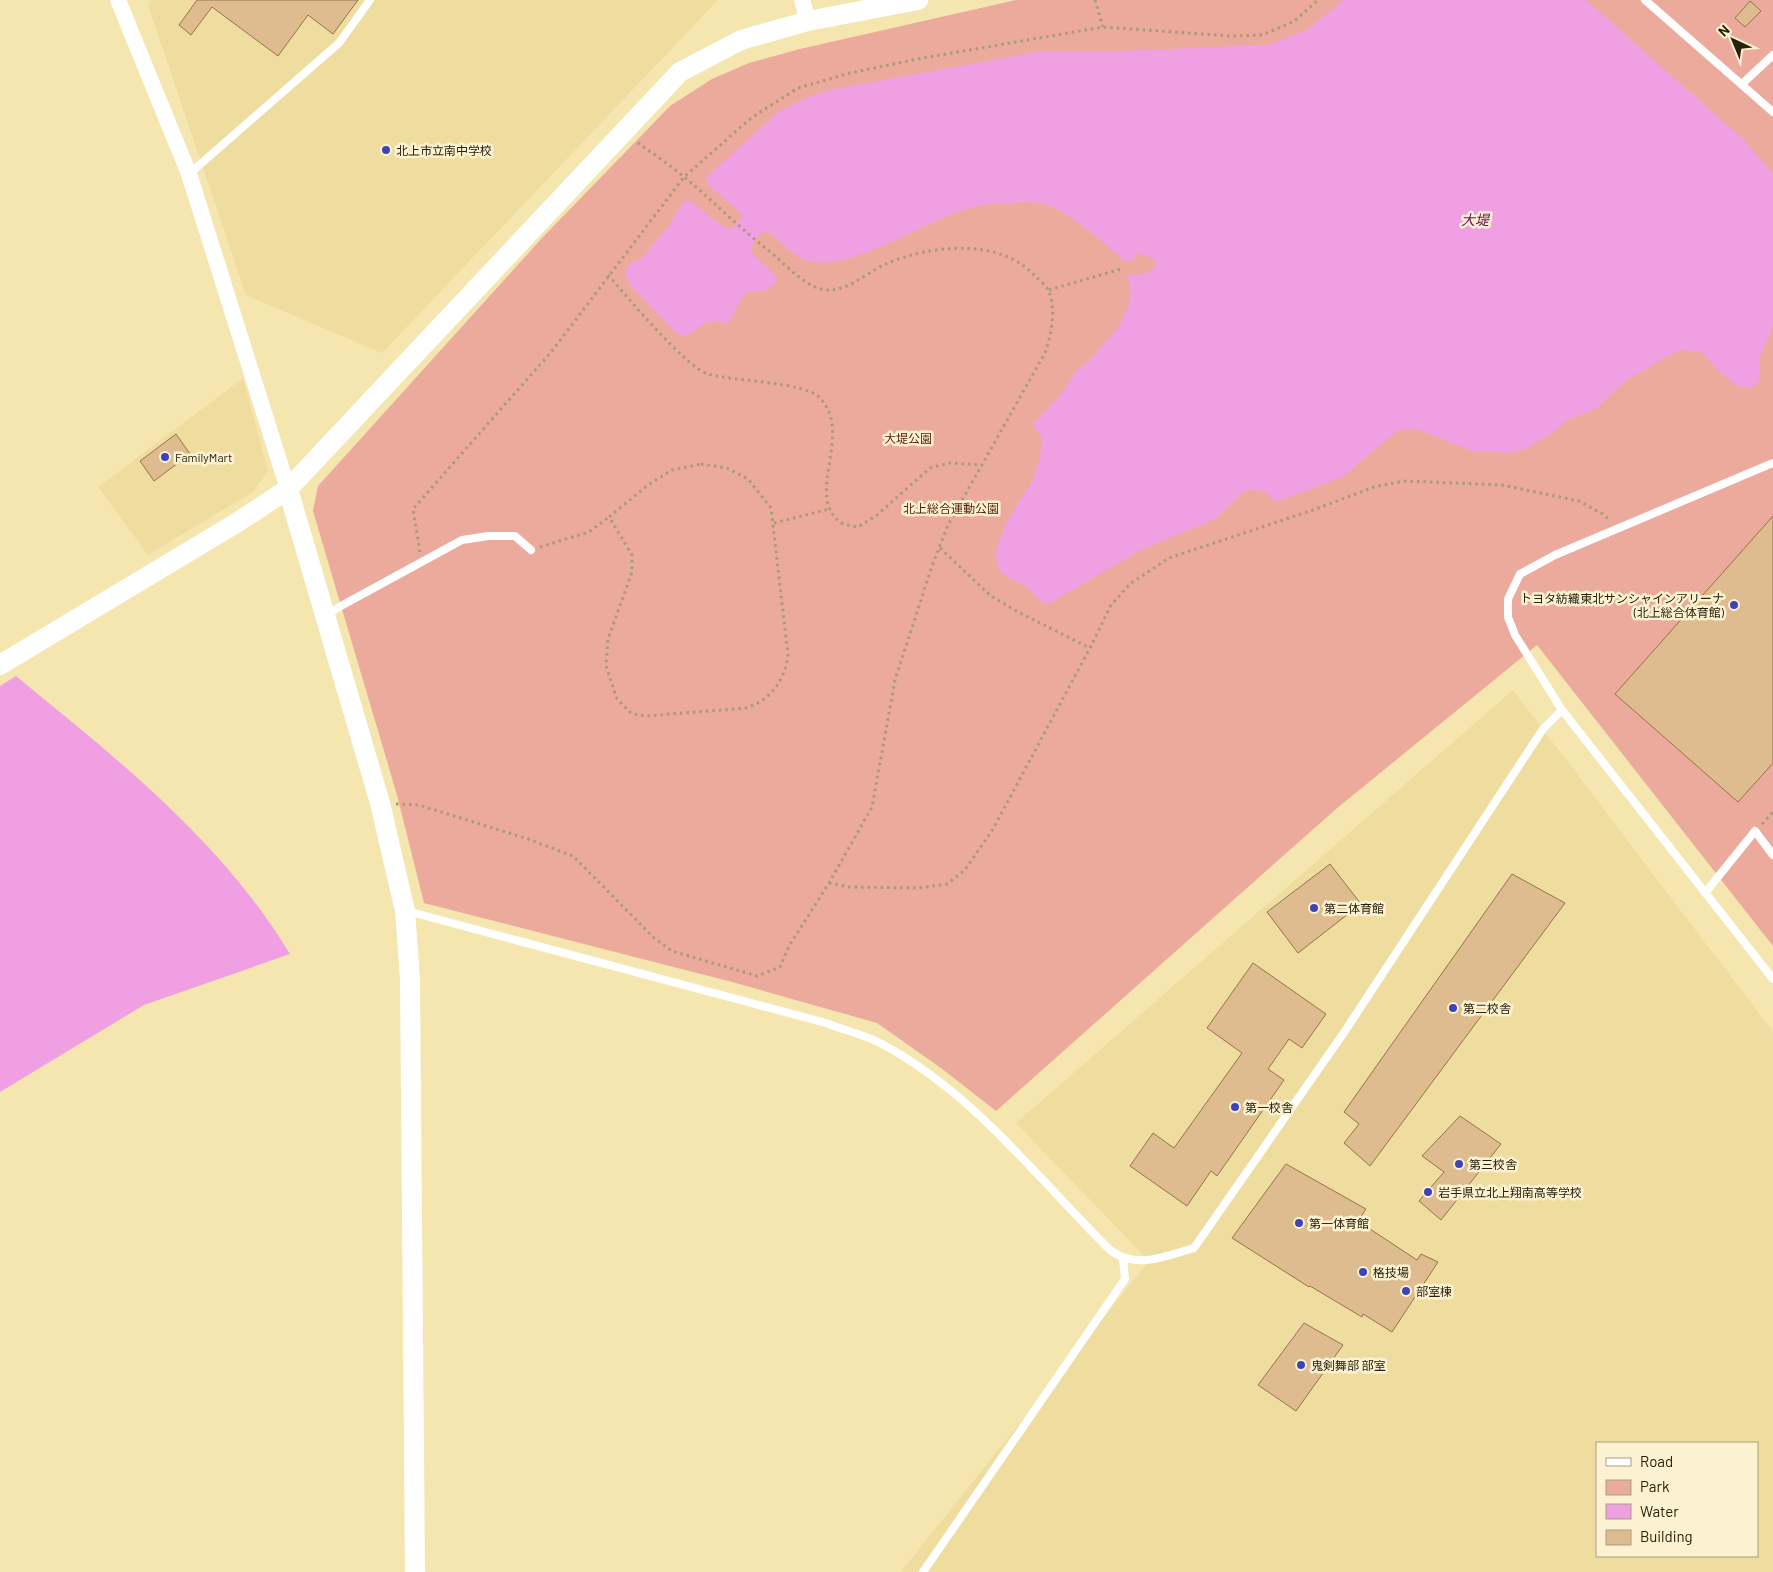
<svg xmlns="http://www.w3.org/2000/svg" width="1773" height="1572" font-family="Barlow,'Noto Sans JP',sans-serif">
<rect width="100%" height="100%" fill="#f5e5af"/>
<!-- built -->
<path fill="#efdd9f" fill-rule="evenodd" d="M152,0h566l-336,353 -136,-58 -98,-290z
M243,378l25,93 -15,21 -105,63 -50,-68z
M1513,690l260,342v540h-872l248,-311 -133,-138zM1597,1443h160v113h-160z"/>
<!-- green -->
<path fill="#ebaa9c" d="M1016,0h757v946l-236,-301 -201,164 -340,302 -55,-43 -64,-45 -141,-40 -312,-80 -27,-108 -84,-284 5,-25 224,-248 128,-132 42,-27 37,-16 51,-14z"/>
<!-- water -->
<path fill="#f0a0e2" d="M1343,0h243l159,141 28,33c0,49 0,99 0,148 -1,13 -11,24 -13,36 -2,11 6,23 -9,29 -16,6 -40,-25 -50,-35l-18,-2 -13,5 -46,27 -28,27 -29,11 -14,12 -27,17 -18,4 -36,-2 -53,-21 -16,-1 -11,6 -49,42 -67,25 -12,-11 -14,-1 -8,3 -27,26 -74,31 -93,54c-11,-2 -14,-12 -23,-18 -6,-4 -15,-6 -21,-11 -24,-22 14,-70 26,-90 7,-14 12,-32 12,-48l-8,-10v-4l26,-27 17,-26 12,-9 30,-35 10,-22 2,-12 -4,-17 20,-1 8,-8v-6l-16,-7 -5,6 -9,3c-22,-20 -46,-42 -73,-55 -13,-6 -28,-5 -41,-4 -19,0 -39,3 -56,10 -39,14 -103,56 -143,49 -15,-2 -31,-20 -43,-30l-8,1 -11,15c5,14 22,18 27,33 -10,12 -16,11 -30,11 -10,10 -11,23 -21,32 -25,-9 -22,6 -43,12l-7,-3 -46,-48 -4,-9 1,-10 16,-9 26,-31 14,-25h7l32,25 9,3 11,-12 -2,-5 -33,-28v-8l73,-65 30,-15 25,-7 208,-38 51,1 174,-7 39,-15z
M16,676c100,82 206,165 274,278l-146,51 -144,87v-406z"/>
<!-- building -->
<path fill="#dfbc8f" stroke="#94744a" d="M197,0h161l-25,34 -25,-19 -30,41 -66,-49 -21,28 -12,-10z
M1750,1l11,10 -16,16 -10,-9z
M176,434l14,20 -36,27 -14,-20z
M1773,516v247l-35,39 -123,-108z
M1330,864l31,40 -63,49 -31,-41z
M1512,874l53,29 -195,263 -26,-23 15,-19 -15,-12z
M1253,963l73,51 -24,34 -13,-9 -21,30 16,11 -67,96 -6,-5 -24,35 -57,-40 23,-33 21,15 68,-95 -35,-25z
M1460,1116l41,28 -60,76 -22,-19 25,-29 -22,-16z
M1286,1164l80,45 -8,12 59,39 4,-6 17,8 -46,70 -29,-18 -1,3 -52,-31 -1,1 -77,-49z
M1304,1323l39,22 -47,66 -38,-26z"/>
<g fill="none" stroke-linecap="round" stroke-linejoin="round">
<!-- path -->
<path stroke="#a89c72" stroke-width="3" stroke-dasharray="2.5 4" stroke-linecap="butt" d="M1095,0l8,27
M608,275c18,20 77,92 100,99 23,7 96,8 111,23 36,36 -15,97 21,125 4,3 13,4 18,5l19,-12 53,-47 20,-5 32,2
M1049,290l72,-21
M701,464l26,4 21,11 23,29 17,147c-3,25 -17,45 -42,53l-100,8 -14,-2 -15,-15 -11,-33 2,-27 24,-67v-17l-23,-38 39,-32 24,-15z
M774,523l55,-14
M540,547l49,-15 20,-15
M940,548l51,48 27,16 72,36
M420,552l-7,-43 139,-158 132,-174 67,-59 47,-30 52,-15 73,-15 180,-31 128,9 31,-1 31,-13 25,-22
M396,804l23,1 109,34 45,17 81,82 18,13 85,25 23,-9 9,-21 40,-63 43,-76 23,-127 37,-114 16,-41 97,-172c6,-17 12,-46 3,-63 -2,-5 -9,-10 -13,-14 -35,-39 -106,-31 -149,-12 -23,10 -46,36 -73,22 -18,-9 -34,-28 -50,-40 -28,-22 -53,-48 -80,-70 -15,-12 -31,-23 -46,-34
M1762,824l11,-12
M829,883l20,4 69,1 29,-4 18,-14 28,-41 97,-181 21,-43 19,-21 39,-26 141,-47 67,-25 29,-5 96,4 77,16 24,13 7,7"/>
<!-- service -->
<path stroke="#fff" stroke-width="8" d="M1645,0l128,112
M1742,84l31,-29
M189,174l150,-131 31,-43
M1773,463l-218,92 -35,19 -12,25v18l7,18 47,75 211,269
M326,616l13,-9 123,-67 26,-4h27l16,14
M1705,893l50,-62 18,24
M407,911l419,112c17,7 37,11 54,20 92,48 157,135 230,207 27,20 55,6 84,-2l151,-217 198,-302 19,-19
M923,1572l202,-293 -2,-20"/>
<!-- minor -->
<path stroke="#fff" stroke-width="16" d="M118,0l71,174 99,315
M802,0l6,21"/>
<!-- tertiary -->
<path stroke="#fff" stroke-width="20" d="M288,489l92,314 25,108 5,68 5,593
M0,665l238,-143 50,-33 392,-417 61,-32 67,-19 110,-21"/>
</g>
<!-- markers -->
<g fill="#3b45b9" stroke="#fcf2d2" stroke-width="2">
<circle cx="386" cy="150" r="5"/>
<circle cx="165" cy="457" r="5"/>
<circle cx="1734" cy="605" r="5"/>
<circle cx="1314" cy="908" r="5"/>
<circle cx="1453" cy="1008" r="5"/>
<circle cx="1235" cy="1107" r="5"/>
<circle cx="1459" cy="1164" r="5"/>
<circle cx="1428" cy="1192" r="5"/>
<circle cx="1299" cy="1223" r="5"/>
<circle cx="1363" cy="1272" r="5"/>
<circle cx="1406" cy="1291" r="5"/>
<circle cx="1301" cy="1365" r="5"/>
</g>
<g text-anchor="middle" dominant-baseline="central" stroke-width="5" stroke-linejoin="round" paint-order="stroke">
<!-- poi labels -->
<g font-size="12" fill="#28220d" stroke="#fcf2d2" text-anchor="start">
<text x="396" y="150">北上市立南中学校</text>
<text x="175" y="457">FamilyMart</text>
<text x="1724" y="598" text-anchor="end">トヨタ紡織東北サンシャインアリーナ<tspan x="1724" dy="14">(北上総合体育館)</tspan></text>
<text x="1324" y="908">第二体育館</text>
<text x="1463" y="1008">第二校舎</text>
<text x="1245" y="1107">第一校舎</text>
<text x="1469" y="1164">第三校舎</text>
<text x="1438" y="1192">岩手県立北上翔南高等学校</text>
<text x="1309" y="1223">第一体育館</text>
<text x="1373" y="1272">格技場</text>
<text x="1416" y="1291">部室棟</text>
<text x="1311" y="1365">鬼剣舞部 部室</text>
</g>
<!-- park labels -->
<g font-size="12" fill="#581b0f" stroke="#fcf2d2">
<text x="908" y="438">大堤公園</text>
<text x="951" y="508">北上総合運動公園</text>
</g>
<!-- water labels -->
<g font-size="14" font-style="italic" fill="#69085f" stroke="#fcf2d2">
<text x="1475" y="219">大堤</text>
</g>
</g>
<!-- legend -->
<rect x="1596" y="1442" width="162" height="115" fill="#fcf2d2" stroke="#a79f83"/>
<rect x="1606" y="1458" width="25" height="8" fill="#ffffff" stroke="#a79f83"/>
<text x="1640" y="1467" font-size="15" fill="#28220d">Road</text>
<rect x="1606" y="1480" width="25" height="15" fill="#ebaa9c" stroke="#a79f83"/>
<text x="1640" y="1492" font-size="15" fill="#28220d">Park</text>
<rect x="1606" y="1504" width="25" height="15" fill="#f0a0e2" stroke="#a79f83"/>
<text x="1640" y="1517" font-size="15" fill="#28220d">Water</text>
<rect x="1606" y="1530" width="25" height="15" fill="#dfbc8f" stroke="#a79f83"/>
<text x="1640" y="1542" font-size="15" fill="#28220d">Building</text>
<!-- north arrow -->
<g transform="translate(1733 40) rotate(316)" stroke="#fcf2d2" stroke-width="4" paint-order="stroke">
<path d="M0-4L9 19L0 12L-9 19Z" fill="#28220d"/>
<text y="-8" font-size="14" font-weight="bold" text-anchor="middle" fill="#28220d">N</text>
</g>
</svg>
